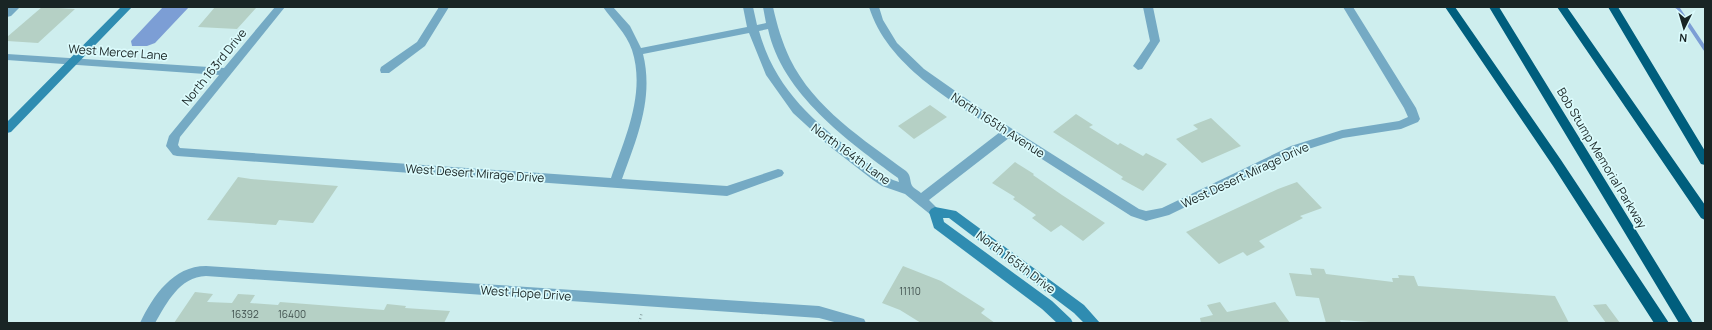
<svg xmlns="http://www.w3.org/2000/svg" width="1712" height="330" font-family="Manrope,sans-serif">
<rect width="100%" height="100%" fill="#ceeeee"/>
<!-- water -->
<path fill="#7c9ed5" d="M163,7h26l-34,36 -8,3h-15l-1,-5z"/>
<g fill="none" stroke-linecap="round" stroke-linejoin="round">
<!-- stream -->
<path stroke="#7c9ed5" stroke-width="4" d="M1677,7l28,42"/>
</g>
<!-- building -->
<path fill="#b5d0c5" d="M42,7l33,2 -37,34 -31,-2v-4z
M215,7h42l-20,22 -39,-2z
M930,105l17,12 -33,22 -16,-13z
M1076,114l17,11 -4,2 29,18 2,-2 23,13 3,-3 21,11 -24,27 -22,-12 2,-2 -70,-45z
M1211,118l30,28 -39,17 -26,-24 22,-10 -5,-4z
M1015,162l19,12 -1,1 29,20 43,28 -22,18 -22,-16 -10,7 -19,-14 4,-3 -23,-16 2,-2 -23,-14z
M238,177l13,2 87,7 -25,37 -34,-3 -3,5 -69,-5z
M1297,182l25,26 -22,8 3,2 -44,23 6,6 -18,9 -4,-4 -24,12 -33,-32 92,-43z
M903,266l38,15 44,28 -4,4 14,10h-74l-21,-13 -18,-7z
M1310,268l14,1 2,5 67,8 -1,-4h7l-1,-3 16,1 4,10 137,10 14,27h-185l-44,-3 1,3h-15l-7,-25 -23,-2 -7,-23 23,2z
M195,292l18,2 -6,8 25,1 6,-9 17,1 -5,8 28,2 2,-3 104,8 3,-6 19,2 -1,2 45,3 -6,12h-270z
M1220,302l7,10 48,-10 15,21h-89l-1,-5 13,-3 -6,-10z
M1606,304l14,19h-14l-13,-18z"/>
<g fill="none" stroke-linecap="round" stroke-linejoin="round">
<!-- path -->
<path stroke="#89a2a2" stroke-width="2.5" stroke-dasharray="1 3" stroke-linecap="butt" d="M639,323l3,-11"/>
<!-- street -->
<path fill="#75aac4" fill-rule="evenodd" d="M9,7h11l-9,9 -4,1v-8z
M275,7h10l-105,130 -2,8 2,3 431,30c14,-40 35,-85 21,-128 -6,-17 -19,-29 -29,-43h10l17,19 11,22 106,-21 -4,-20h10l4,18 9,-2 -3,-16h10c4,18 9,35 17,52 24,49 74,81 116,112 6,5 3,12 7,16 2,2 6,4 8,6l79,-61c-49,-31 -113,-67 -131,-125h10l4,13 14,23 27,26 57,40 158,100 7,2 16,-3 129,-62 51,-16 57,-9 9,-4 -4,-9 -61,-101h10l63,101 4,11 -2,3 -17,7 -58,9 -44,14 -130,63 -23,6 -15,-5 -122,-78 -80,62 12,12 -2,3 -4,2 -4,-2 -26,-21 -23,-8 -9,-6 -45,-35 -35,-32 -27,-38 -17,-42 -106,21c11,44 -6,84 -21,125l105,7 51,-17 4,1 2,3 -2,3 -55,20 -550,-40 -4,-1 -7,-9 3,-10 50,-61 -212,-15v-6l217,14zM768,29c14,65 80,112 130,149l1,4c-16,-4 -30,-18 -43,-28 -45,-35 -81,-66 -97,-123z
M439,7h10l-24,39 -36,27h-8l-1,-3 1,-3 36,-25z
M1143,7h10l7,34 -18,28 -4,1 -5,-4 17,-25z
M206,266l613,40 45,13 2,4h-28l-19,-5 -613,-42c-27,1 -39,27 -51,47h-15c13,-27 33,-57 66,-57z"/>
<!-- secondary -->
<path fill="#2f8cb1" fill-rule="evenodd" d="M121,7h11l-121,125 -4,1v-11z
M935,207l21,4 128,94 16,18h-16l-10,-10 -125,-95h-6l1,4 108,79 19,18 2,4h-16l-15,-14 -108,-81 -5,-16 2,-3z"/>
<!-- highway -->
<path fill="#005e7d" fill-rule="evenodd" d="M1445,7h10l106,153 108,163h-15l-101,-157z
M1489,7h10l194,316h-14z
M1557,7h10l138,198v15l-4,-2z
M1608,7h10l87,144v14l-4,-1z"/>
</g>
<g text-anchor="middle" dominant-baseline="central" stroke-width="3.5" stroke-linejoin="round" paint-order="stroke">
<!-- number labels -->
<g font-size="10" fill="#40504d">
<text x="910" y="291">11110</text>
<text x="245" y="314">16392</text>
<text x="292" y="314">16400</text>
</g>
<!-- street labels -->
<g font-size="12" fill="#192525" stroke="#dbfbfc">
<text transform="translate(118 52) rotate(4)">West Mercer Lane</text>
<text transform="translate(214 67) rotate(-51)">North 163rd Drive</text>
<text transform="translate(998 125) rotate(33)">North 165th Avenue</text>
<text transform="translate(851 154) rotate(36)">North 164th Lane</text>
<text transform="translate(1602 158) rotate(59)">Bob Stump Memorial Parkway</text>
<text transform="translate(475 173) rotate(4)">West Desert Mirage Drive</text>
<text transform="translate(1245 175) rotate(-25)">West Desert Mirage Drive</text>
<text transform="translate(1016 262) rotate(37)">North 165th Drive</text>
<text transform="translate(526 293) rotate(4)">West Hope Drive</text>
</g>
</g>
<!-- border -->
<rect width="1712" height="330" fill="none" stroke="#192525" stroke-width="16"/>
<!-- north arrow -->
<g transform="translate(1684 28) rotate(185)" stroke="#dbfbfc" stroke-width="3" paint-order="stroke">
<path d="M0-3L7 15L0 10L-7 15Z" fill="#192525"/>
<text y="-6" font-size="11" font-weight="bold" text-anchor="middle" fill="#192525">N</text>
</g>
</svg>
